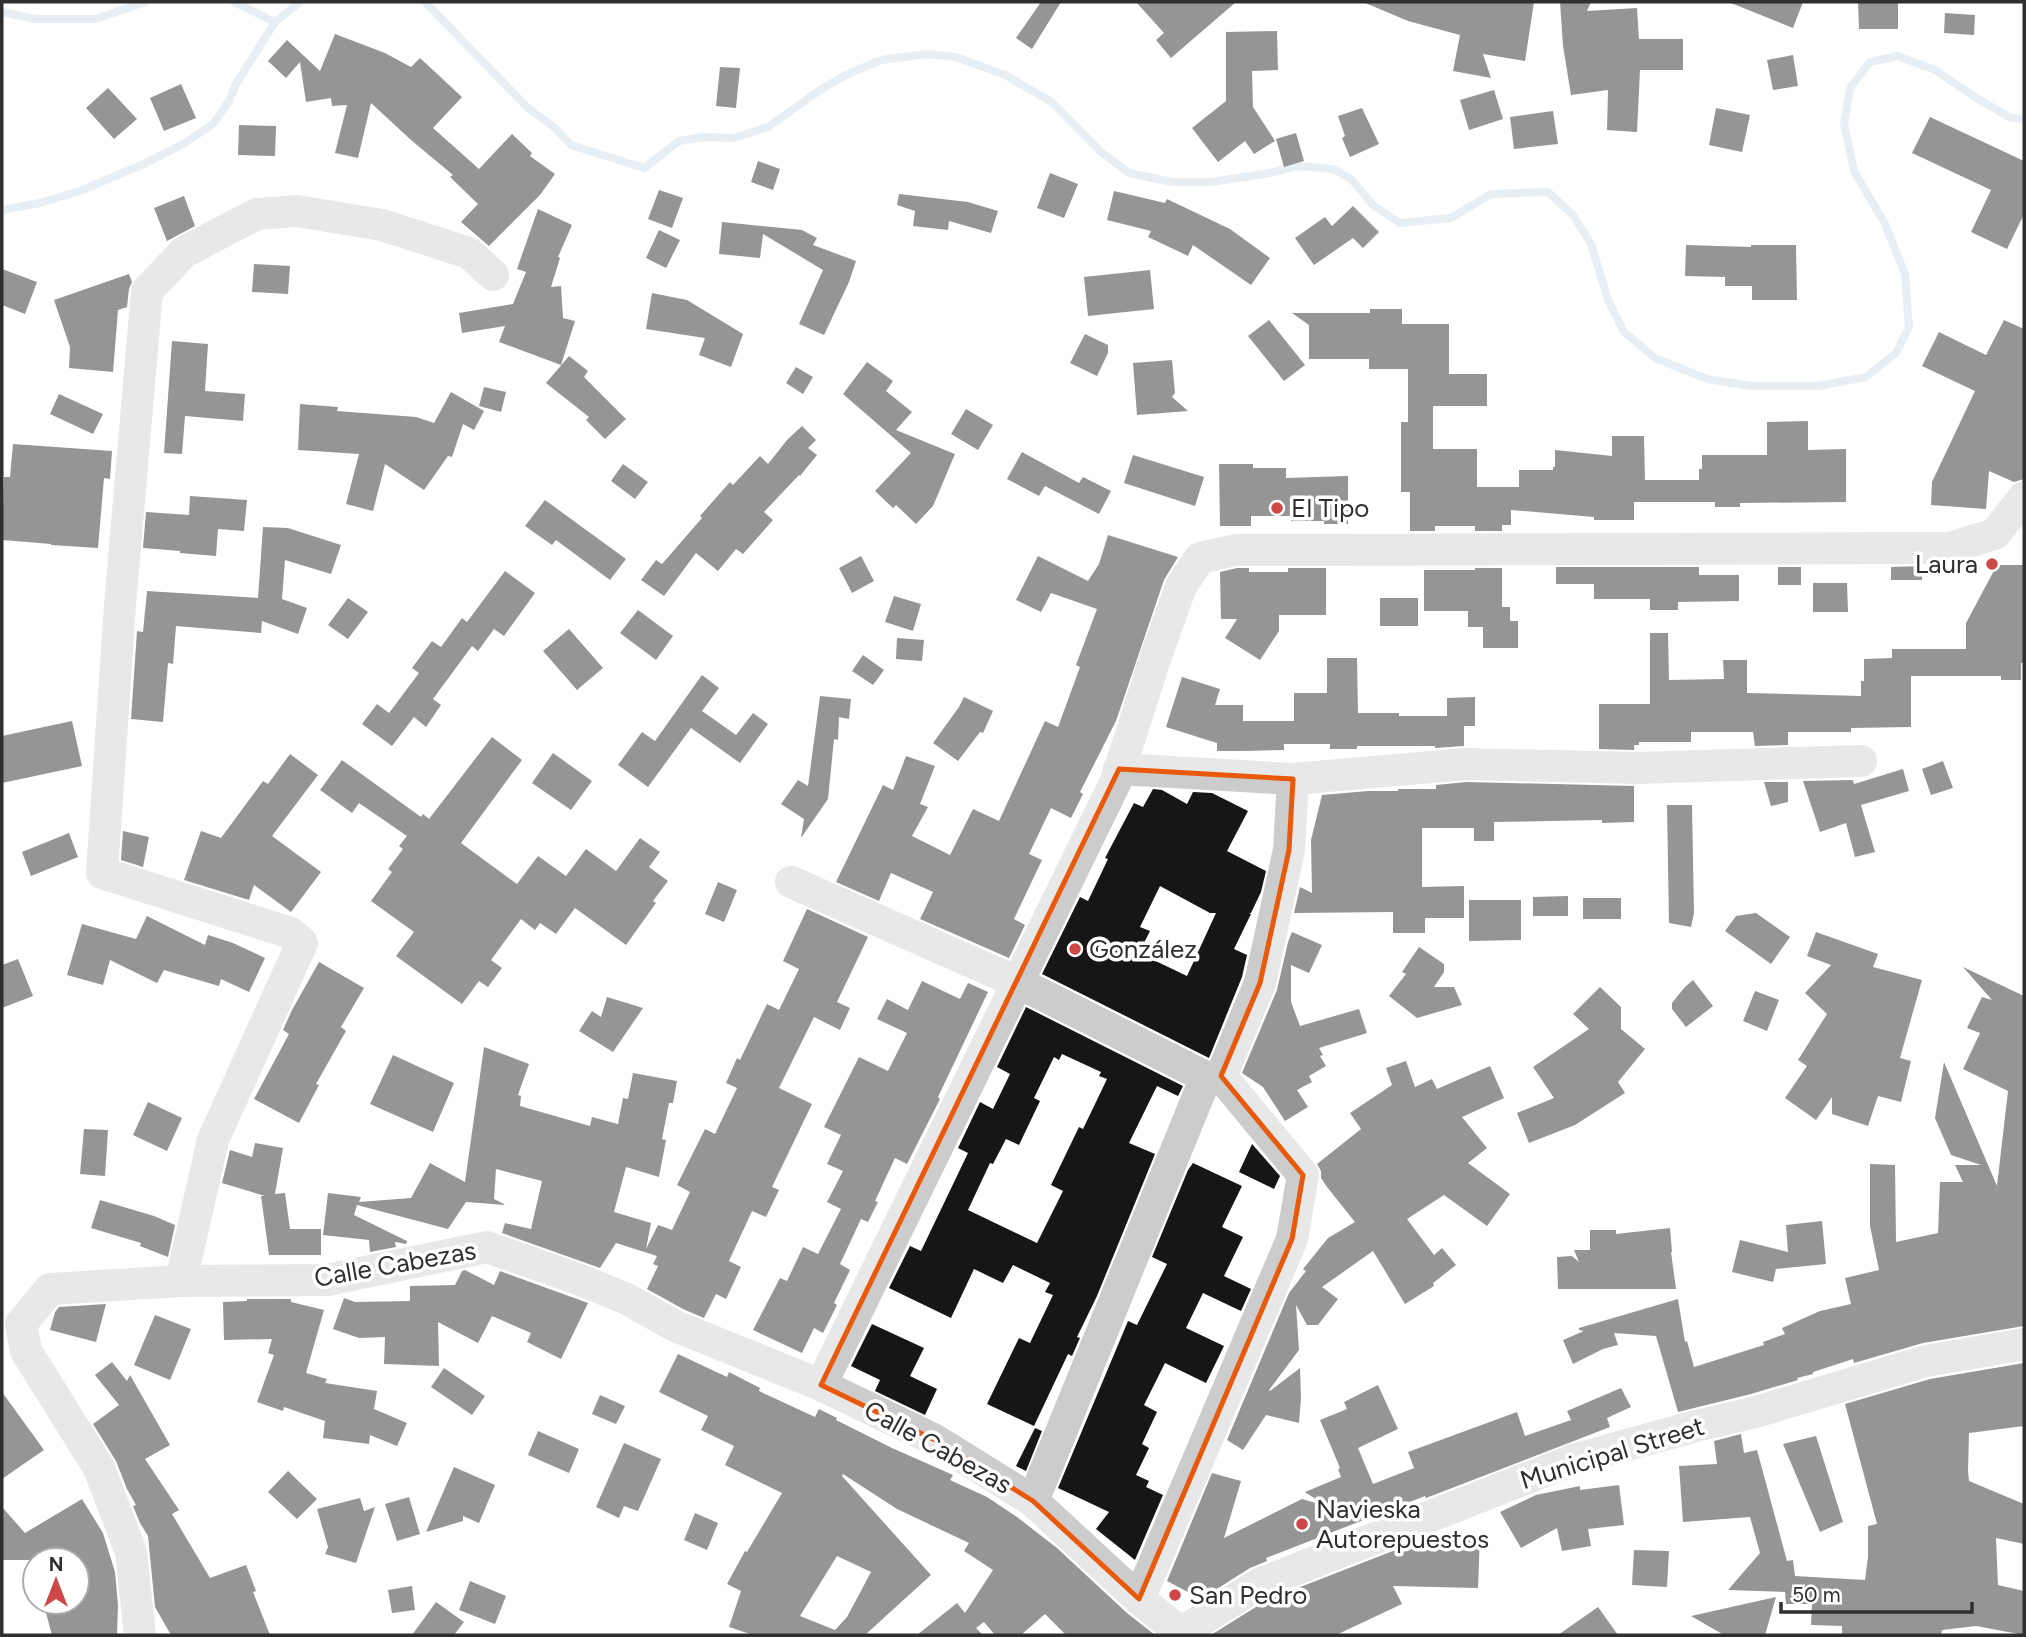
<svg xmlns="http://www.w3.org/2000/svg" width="2026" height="1637" font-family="Figtree,sans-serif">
<rect width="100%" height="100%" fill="#fff"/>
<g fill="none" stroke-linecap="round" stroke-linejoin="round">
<!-- stream -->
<path stroke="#cddbe7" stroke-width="8" d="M234,2l41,20
M425,2l103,106 26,19 17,18 73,23 35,-27 25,-4 30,1 34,-11 55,-39 25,-14 33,-14 46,-6 29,3 49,18 47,27 49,50 28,21 43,9h40l58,-9 26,-7 37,3 18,10 23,27 26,17 51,-5 40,-24 57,-2 25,23 18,29 17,56 16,32 31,26 52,21 44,7h68l47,-9 30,-24 13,-26 -4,-53 -20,-50 -31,-53 -10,-47 6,-36 20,-26 28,-6 37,14 43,29 33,19 13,1
M2,12l33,7h61l49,-17
M2,210l38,-7 40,-12 66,-28 39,-20 28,-19 16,-23 7,-17 39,-62 25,-20"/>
</g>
<!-- building -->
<path fill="#161616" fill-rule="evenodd" d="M1041,2h20l-29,47 -16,-11z
M1136,2h100l-65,56 -15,-18 8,-7z
M1363,2h171l-9,59 -42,-7 8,24 -38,-7 7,-36 -52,-14z
M1560,2h31l-4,9 50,-3 2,31h44v31h-43l-3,62 -30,-2 1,-40 -37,5 -8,-49z
M1731,2h72l-10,26 -62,-25z
M1858,2h40v27h-39z
M1945,13l30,2 -1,20 -30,-2z
M1277,31l1,39 -26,1 1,36 22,34 -21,13 -9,-13 -27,21 -26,-34 34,-27v-69z
M335,34l50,19 26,14 9,-9 42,39 -29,31 46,41 33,-35 20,19 -2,3 25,18 -15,21 -51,51 -28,-24 17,-18 -28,-27 3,-2 -42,-35 -40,-37 -13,55 -23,-5 12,-48 -15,1 -1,-8 -25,4 -6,-40 -14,16 -18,-17 19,-21 33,31z
M1793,55l5,31 -25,4 -6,-30z
M720,67l20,1 -4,40 -20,-2z
M181,84l15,34 -32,13 -14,-33z
M108,88l29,31 -23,20 -28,-31z
M1494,90l9,29 -34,11 -9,-30z
M1362,108l17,36 -29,13 -8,-19 3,-2 -7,-20z
M1716,108l34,7 -8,37 -33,-7z
M1553,111l5,33 -44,5 -4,-32z
M1930,117l94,44v53l-17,35 -36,-17 20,-42 -79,-37z
M239,125l37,1 -1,30 -37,-1z
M1296,133l8,28 -20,6 -8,-28z
M758,161l22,8 -7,21 -22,-8z
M1050,173l28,11 -14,34 -27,-10z
M659,190l24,8 -11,30 -24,-9z
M1114,191l51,12 2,-4 63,30 40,29 -19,27 -58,-40 -5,11 -40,-19 3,-6 -44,-11z
M899,194l69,8 30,9 -7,22 -42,-12 -1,9 -35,-4 2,-15 -18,-6z
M184,196l11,30 -28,15 -13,-33z
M1353,206l26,26 -16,16 -10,-10 -39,27 -19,-27 30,-21 7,9z
M538,209l34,16 -14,32 2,1 -9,29 10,-1 2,32 12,3 -14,44 -62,-23 6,-16 -43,7 -3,-20 54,-9 13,-32 -9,-3z
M722,222l80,8 15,8 -4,7 43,16 -7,21 -25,53 -25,-11 24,-54 -60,-36 -3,24 -41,-4z
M659,230l21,10 -14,28 -20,-10z
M1686,245l65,2v-2h45l1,55h-45v-14h-27v-9l-40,-1z
M254,264l36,2 -2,28 -36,-2z
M2,269l35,13 -12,32 -23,-9z
M1150,270l4,39 -66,7 -4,-39z
M129,274l3,8 -3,7 -2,18 -9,3 -5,62 -44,-4 1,-21 -16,-47z
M652,293l35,7 56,34 -12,33 -32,-12 6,-17 -59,-9z
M1370,309h32v15h47v50h38v32h-54v43h44v38h42v-17h34v-3h2v-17l57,6v-20h32l1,44h54v-11h3v-14h65v-33l41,-1v29l38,-1v53l-106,1v4h-25v-5h-81v18h-40v-3l-83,-7v15h-9v6h-27v-5h-40v5h-25v-39h-9v-70h7v-53h-39v-10h-60v-34l-17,-12h78z
M1269,320l36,45 -21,16 -36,-45z
M2004,320l20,9v150l-10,3 -25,-11 -3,38 -55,-4 1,-23 43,-91 -53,-25 17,-34 47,23z
M1085,334l23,11v8l-11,23 -27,-13z
M172,341l36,3 -3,47 40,3 -2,27 -58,-5 -3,38 -18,-1z
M569,356l19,15 -4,6 42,42 -21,20 -19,-19 3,-3 -43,-34z
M1172,360l3,33 -3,4 16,14 -51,4 -4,-52z
M867,362l26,19 -7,10 26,21 -16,18 59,24 -22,52 -17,18 -20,-19 -3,3 -18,-17 36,-38 -68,-59z
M796,367l17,10 -10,17 -17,-11z
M484,387l22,5 -5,20 -22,-6z
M451,392l33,19 -10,19 -11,-6 -11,33 -4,-1 -24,34 -39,-26 -12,47 -27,-7 13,-50 -61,-4 2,-46 38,3 -1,4 79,6 18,6z
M59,394l44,20 -10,20 -43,-20z
M966,409l27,16 -15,25 -27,-16z
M802,426l14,14 -8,8 9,7 -17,21 -1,-1 -35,37 9,8 -30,34 -7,-5 -18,22 -22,-18 -32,43 -23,-16 15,-20 6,4 40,-46 -2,-2 30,-34 3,3 27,-29 8,8 19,-24z
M13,444l99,7 -2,28 -6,-1 -6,70 -47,-3v-1l-49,-4 2,-63h6z
M1022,452l57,31 4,-6 28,14 -12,23 -54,-28 -6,10 -32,-17z
M1133,455l71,22 -9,29 -71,-23z
M623,464l25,18 -13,17 -24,-18z
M1219,464h34v4h33v10l62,-2v48h-24v-3h-33v-5h-40v10h-31z
M190,496l57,4 -3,31 -26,-2 -2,27 -36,-3v-2l-37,-3 3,-36 43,3z
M545,500l81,59 -16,21 -54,-40 -4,5 -27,-19z
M263,527l25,1 53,17 -10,29 -46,-14 -3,39 25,9 -9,26 -36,-13 -1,12 -85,-7 -3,38 -5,-1 -5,59 -32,-3 6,-88 6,1 4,-41 111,7z
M1108,535l70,22 -14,23 -48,141 -36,71 3,2 -12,24 -20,-10 -22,46 13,6 -28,59 11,6 -16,33 -89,-39 13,-27 -42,-19 -12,28 -43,-19 47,-97 10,5 13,-34 29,10 -15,38 8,3 -16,29 38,19 23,-46 26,12 46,-100 13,6 22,-60 -4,-2 21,-56 -46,-16 -10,19 -25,-12 22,-44 50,25 11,-17z
M861,556l13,25 -22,12 -13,-25z
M1997,565h27v98h-3v17h-20v-4h-90v51l-60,1v4h-63v13l-33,1 -2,-14h-62v10h-52v3h-5v5l-35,-1v-45h51v-71h18l1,47 55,-1 -1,-19h24v33l114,3v-15h3v-22l28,-1v-9h74v-26z
M1922,566v14h-31v-13z
M1556,567h143v8h40v26l-61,1v8h-28v-11h-56v-15h-38z
M1778,567h23v18h-23z
M1237,568h12v4h39v-4h38v47h-47v16l-19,29 -35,-22 12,-19h-16l-1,-47z
M1475,568h27v39h8v14h8v27h-35v-21h-15v-16h-44v-41h51z
M505,571l30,22 -31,43 -10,-7 -16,22 -6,-5 -39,53 8,6 -15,22 -12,-10 -22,29 -30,-22 15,-20 12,9 30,-40 -7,-5 20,-27 9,6 21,-29 5,4z
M1813,583h34l1,29h-35z
M894,596l27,8 -8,27 -28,-9z
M348,598l20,14 -20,27 -20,-14z
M1380,598h38v28h-38z
M638,610l35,26 -17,24 -36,-27z
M569,629l34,39 -26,22 -34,-39z
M897,638l27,2 -2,21 -26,-2z
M863,655l21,15 -11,15 -21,-14z
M1327,658h30l1,55h41v3h48v-18l28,-1v29h-11v20l-29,2v-2h-78v3h-27v-5h-46v6l-41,1h-26v-8l-51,-16 16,-50 38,12 -5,16h28v16h51v-28h33z
M702,675l17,13 -17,23 34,24 17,-22 15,11 -28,39 -49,-35 -43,59 -30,-22 24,-33 13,9z
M820,696l31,3 -2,20 -10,-2 -1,23 -4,-1 -6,60 -27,39 3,-19 -23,-15 17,-24 10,6z
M964,697l29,14 -10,22 -3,-1 -22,29 -25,-18 26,-36z
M72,721l10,45 -80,17v-47z
M492,737l30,23 -61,83 56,41 21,-28 28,20 20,-27 30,22 24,-33 20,14 -11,15 19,14 -15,20 3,2 -30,42 -51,-37 -19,26 -16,-11 -5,7 -14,-11 -30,41 11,8 -14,19 -9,-6 -17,23 -66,-48 18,-24 -43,-31 21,-29 -4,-3 15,-20 -4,-3 8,-10 -48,-33 -7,10 -32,-23 22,-30 79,57 2,-3 6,5z
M553,753l39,28 -21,29 -39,-27z
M290,754l28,21 -46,61 49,36 -30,40 -37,-27 -5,15 -65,-20 17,-49 20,7 42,-57 5,3z
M1943,761l10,27 -22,7 -9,-26z
M1903,769l6,22 -48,14 14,47 -20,5 -9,-34 -26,9 -17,-51 50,-1 1,4z
M1467,782l167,4v36l-32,1v-3l-108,2v19h-20v-13h-52v59l42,-1v32h-39v15h-32v-21l-99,1 6,-26 12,6 -1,-53 11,-45 46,-4h30v-2h38v-4z
M1764,782h24v20l-17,4z
M1153,789l9,1 25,14 6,-12 19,1 36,18 -21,40 39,20 -5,21 -10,21h-2l2,1 -17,35 13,6 -5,22 -33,81 -167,-84 38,-77 8,4 20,-42 -3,-1 29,-55 9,4zM1160,886l50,27h6l-29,63 -48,-23 11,-22 -10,-4z
M1667,805h25l2,108 -3,14 -22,-4z
M123,831l26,6 -6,30 -22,-7z
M69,833l9,24 -47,19 -9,-24z
M718,882l19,8 -13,32 -19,-8z
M1568,896v20h-35v-19z
M1583,898h38v21h-38z
M1469,900h52v40l-52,1z
M807,909l61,28 -31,65 13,6 -10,22 -26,-13 -35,71 33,16 -40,83 7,3 -13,27 -14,-6 -23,50 12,6 -15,32 -10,-5 -12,24 -21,-9 -36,-20 11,-23 -5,-2 4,-8 -41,-13 -16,25 -98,-35 3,-10 26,6 11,-48 -46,-12 -2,30 12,6 -40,-3 -18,27 -91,-24 -3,10 53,26 -1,3 -11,-2 1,5 -26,5 -1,-12 -46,-5 5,-42 33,4 -2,5 52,-4 19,-35 35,19 19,-135 45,17 -11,31 3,1 -1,10 70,20 2,-9 26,7 5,-26 5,1 5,-26 44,8 -4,22h-4l-7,36 4,1 -7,37 -33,-10 -12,45 37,11 -5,26 12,-24 14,5 18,-38 -13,-7 28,-56 10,5 22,-46 -11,-5 11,-25 3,2 27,-56 12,6 20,-41 -16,-8z
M1756,913l34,24 -19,27 -46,-33 11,-15z
M147,916l58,29 3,-10 25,8 32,15 -16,34 -28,-13 -2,7 -55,-16 -7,13 -47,-23 -7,25 -36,-10 15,-51 54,15z
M1292,932l30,13 -13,28 -18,-8v37l9,24 59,-17 8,24 -48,15 4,7 -3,1 6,10 -17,10 3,6 -15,8 11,17 -23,14 -22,-34 -21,-14 35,-83 11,-48z
M1816,932l62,22 -5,13 49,13 -22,78 11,3 -10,41 -23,-6 -10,30 -36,-12v-17l-16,23 -31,-22 22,-32 -9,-6 29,-46 -22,-21 26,-28 -24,-9z
M1419,947l25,17v8l-10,15h20l8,18 -45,13 -28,-22 17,-22 -4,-2z
M18,959l15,37 -31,12v-43z
M319,962l45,26 -23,39 5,4 -30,53 3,1 -20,38 -45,-24 35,-65 -6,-4 9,-20z
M1963,967l61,29v330l-101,17 -69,20 -1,-4 -40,13v2l-16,4 1,2 -47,14 -73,18 -22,-76 -42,-3 4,12 -15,4 -30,15 -10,-24 21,-9 -5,-1v-2l99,-29 7,43 2,-1 7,26 70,-22 -1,-3 22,-8 -3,-6 38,-17 31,-7 -6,-26 34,-8 -9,-44v-62l25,1 1,77 42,-9 2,-51h23l-8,-17h26l-30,-10 -16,-37 9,-56 53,124 11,-95 -45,-22 17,-36 -13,-5 15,-31 10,3z
M1693,980l20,26 -27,21 -14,-18v-6l12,-15z
M922,981l38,18 8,-16 20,9 -50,105 2,2 -33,65 -12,-6 -20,43 3,1 -10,20 -7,-3 -21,45 10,6 -16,33 3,2 -14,28 -9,-5 -12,25 -49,-23 27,-52 7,3 16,-34 15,7 23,-45 -14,-7 16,-31 -16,-7 14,-29 -17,-8 35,-70 29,14 19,-38 -30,-14 10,-20 21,11z
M1600,987l21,20v22l24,20 -27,33 7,11 -50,32 -46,18 -12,-30 37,-15 -21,-31 56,-38 -16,-15z
M1755,991l24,9 -12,31 -24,-10z
M607,997l36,11 -30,44 -34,-21 13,-20 9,6z
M1026,1007l157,79 -5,10 -21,-10 -28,57 26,11 -58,142 -20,41 3,1 -8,18 -4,-2 -34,72 -47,-22 32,-66 11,5 23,-48 -8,-3 5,-9 -37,-18 -10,18 -29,-14 -23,49 -62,-30 21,-42 11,5 47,-98 -10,-5 22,-46 13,7 17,-35 -13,-7zM1062,1054l39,18 -2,4 8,3 -24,50 -4,-2 -28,58 12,6 -26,52 -69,-33 22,-47 3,1 13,-25 13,6 21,-44 -6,-3 20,-41 5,3z
M393,1055l61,28 -21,49 -63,-28z
M1406,1061l9,26 17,-8 5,10 53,-23 14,32 -42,19 25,31 -19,15 42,31 -23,32 -43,-31 -37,24 27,36 8,-7 14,17 -23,18 1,3 -29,18 -32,-53 -51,36 16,12 -20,26h-11l-11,-20 3,45 -30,40 1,1 30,-23 1,30 -2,25 -33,-8 -23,35 -16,-10 62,-147 17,-22 -3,-2 25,-31 27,-16 -28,-35 -6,-9v-7l-4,-7 44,-35 -11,-16 42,-28 -6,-17z
M148,1102l34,16 -15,33 -34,-16z
M84,1129l24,1 -3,46 -25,-2z
M255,1143l28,5 -8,46 10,-1 5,36h31v26h-52l-8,-59h4l-43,-13 8,-33 22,7z
M1252,1144l28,32 -6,13 -35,-17z
M1193,1163l49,23 -20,41 21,10 -19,39 27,13 -10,22 -38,-18 -17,35 38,18 -18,37 -41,-20 -21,42 13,7 -15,32 7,4 -13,27 13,6 -3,6 17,8 -28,65 -39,-31 13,-17 -51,-24 70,-167 9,4 30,-61 -15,-7 36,-87z
M100,1200l54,16 21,9 -7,32 -28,-11 1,-3 -50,-15z
M1822,1221l4,43 -50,5 -3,13 -41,-10 8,-32 48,12 -2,-27z
M1670,1228l2,24h-1l5,37h-118l-1,-32 15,-1 7,6 -5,-12h16v-20h26v4z
M465,1270l29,15 6,-14 88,32 -27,56 -34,-17 4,-9 -39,-17 -14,27 -40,-21 1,44 -55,-2 1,-27 -26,1 -26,-9 11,-31 11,4 55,-1v-15l45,-1 7,-14z
M247,1299h44v3l33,8 -18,63 21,6 -2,4 52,8 -3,18 33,14 -10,23 -27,-11 -1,9 -46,-6 2,-17 -41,-14 -1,4 -26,-9 17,-47 -6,-2 4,-14 -48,1 -1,-38 24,-1z
M106,1304l-10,38 -46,-12 5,-18 4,-5z
M155,1315l36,14 -21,51 -36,-15z
M872,1324l52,24 -14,28 27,13 -12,26 -50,-24 5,-11 -29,-14z
M678,1354l49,23 2,-5 31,16 -1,3 56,26 4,-8 18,9 -1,2 56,28 61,27 -3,5 37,17 30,20 40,31 70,65 28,22h-89l-21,-21 -24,21h-26l-11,-13 -8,6 7,7h-66l40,-32 8,10 28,-43 -29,-19 5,-8 -72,-34 -54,-35 -1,2 89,99 -66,60h-112l-24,-8 12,-36 -14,-7 18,-33 2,1 35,-59 -57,-28 9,-19 -33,-16 7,-14 -49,-24zM837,1556l34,16 -24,45 -12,13 -35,-14z
M112,1362l15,19 3,-6 40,70 -25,14 34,51 -7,4 38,64 36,-13 10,26 -3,1 17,43h-99l-16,-28 -7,-71 -8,-13 -7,-17 3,-1 -9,-16 -11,-28 -23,-37 26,-19 -24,-30z
M2024,1363v63l-55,7 -1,38 1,10 55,23v40l-28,-6 2,47 26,6v44l-48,-9 -34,4 -1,5h-99v-9l-31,-1 1,-21h-26l-1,-12 -57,-2 32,-37 -10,-36 -67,5 -4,-56 38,-2 -3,-23 27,-7 3,19 13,-3 30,111 6,-1 2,16 70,4 3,-23v-31l9,-2 -32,-120 85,-25z
M444,1368l41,28 -13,19 -41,-28z
M1378,1385l20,44 -40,19 15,36 41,-16 -6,-16 109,-40 8,24 46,-16 -4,-9 54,-23 10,19 -24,11 3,9 -184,71 -1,-2 -159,62 1,3 -17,7 -49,31 -34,-18 45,-108 29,8 -17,57 78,-39 24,7 -21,-14 36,-15 -3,-8 2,-1 -20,-48 27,-11 -3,-7z
M2,1392l42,58 -42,29z
M600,1395l25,11 -9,18 -24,-10z
M1035,1428l7,3 -16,40 -10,-5z
M538,1431l41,18 -10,24 -41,-18z
M1816,1436l27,86 -23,10 -37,-88z
M624,1443l37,16 -23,52 -14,-5 -5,12 -23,-11z
M454,1467l41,18 -16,38 -16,-7v5l-37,11z
M288,1471l29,28 -20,20 -29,-27z
M1619,1485l5,40 -36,4 3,17 -29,5 -5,-23 -36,20 -21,-36 36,-17 44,-9v4z
M409,1497l11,37 -23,7 -12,-37z
M360,1498l4,13 11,-4 -19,56 -31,-9 3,-7 -11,-38z
M82,1499l21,34 12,39 3,33 -1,30h-65l-9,-33h34v-42h-75v-53l23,26z
M695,1513l23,10 -11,27 -23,-10z
M1434,1535h46l-2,53 -85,-2 9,18 -66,31h-125l56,-35z
M1634,1550l35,1 -2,36 -35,-2z
M470,1581l36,15 -11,28 -36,-14z
M412,1586l3,24 -23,3 -4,-23z
M1776,1597l-11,38h-41l-33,-19z
M436,1602l28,20 -10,13h-42z
M1598,1607l20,28h-60z"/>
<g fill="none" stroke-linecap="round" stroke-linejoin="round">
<!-- minor -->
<path stroke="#ccc" stroke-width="32" d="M1293,779l173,-15 172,4 223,-7
M791,882l226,100 189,95
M181,1281l32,-141 89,-197 -11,-10 -189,-60 18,-268 27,-314 37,-39 73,-38 40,-3 85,14 87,28 24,22
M821,1385l295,-604 38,-119 27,-76 19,-28 35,-8 714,-2 46,-14 29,-37
M1033,1501l173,-424 15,-1 39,-93 29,-133 4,-71 -174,-10
M1139,1599l153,-360 11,-64 -82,-99
M140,1635l-9,-83 -32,-84 -73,-117 -5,-27 29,-35 131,-8 146,-1 160,-33 91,32 49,20 48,27 146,59 114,55 98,61 106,98 45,36
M1177,1635l82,-51 314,-124 123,-34 60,-14 170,-51 98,-17"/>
</g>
<!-- marked area -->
<path d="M0 0H2026V1637H0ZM1119,769l174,10 -4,71 -29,133 -39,93 82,99 -11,64 -153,360 -106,-98 -98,-61 -114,-55z" fill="#fff" fill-opacity=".55" fill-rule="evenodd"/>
<path fill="none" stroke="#e8590c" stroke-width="5" stroke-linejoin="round" d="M1119,769l174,10 -4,71 -29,133 -39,93 82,99 -11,64 -153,360 -106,-98 -98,-61 -114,-55z"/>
<!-- markers -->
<g fill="#cf4848" stroke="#fff" stroke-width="2.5">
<circle cx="1277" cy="508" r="7"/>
<circle cx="1992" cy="564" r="7"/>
<circle cx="1075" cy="949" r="7"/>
<circle cx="1302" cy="1524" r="7"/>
<circle cx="1175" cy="1595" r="7"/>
</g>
<g text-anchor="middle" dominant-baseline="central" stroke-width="7" stroke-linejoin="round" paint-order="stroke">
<!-- poi labels -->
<g font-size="26" fill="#2f2f2f" stroke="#fff" text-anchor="start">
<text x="1291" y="508">El Tipo</text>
<text x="1978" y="564" text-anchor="end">Laura</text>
<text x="1089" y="949">González</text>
<text x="1316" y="1509">Navieska<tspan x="1316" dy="30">Autorepuestos</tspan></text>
<text x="1189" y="1595">San Pedro</text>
</g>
<!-- street labels -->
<g font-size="26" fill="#2f2f2f" stroke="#fff">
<text transform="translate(395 1264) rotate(-10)">Calle Cabezas</text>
<text transform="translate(938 1447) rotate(29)">Calle Cabezas</text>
<text transform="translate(1612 1453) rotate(-17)">Municipal Street</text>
</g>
</g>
<!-- border -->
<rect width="2026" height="1637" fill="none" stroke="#2f2f2f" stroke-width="7"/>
<!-- north arrow -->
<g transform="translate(56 1581)"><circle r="33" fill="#ffffff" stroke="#acacac" stroke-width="2"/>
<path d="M0-5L12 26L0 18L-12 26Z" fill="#cf4848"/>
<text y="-10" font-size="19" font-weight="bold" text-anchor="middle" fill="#2f2f2f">N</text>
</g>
<!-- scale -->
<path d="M1781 1602v10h191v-10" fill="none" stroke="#2f2f2f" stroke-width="3.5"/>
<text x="1792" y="1602" font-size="21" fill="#2f2f2f" stroke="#ffffff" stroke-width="5" paint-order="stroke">50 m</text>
</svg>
